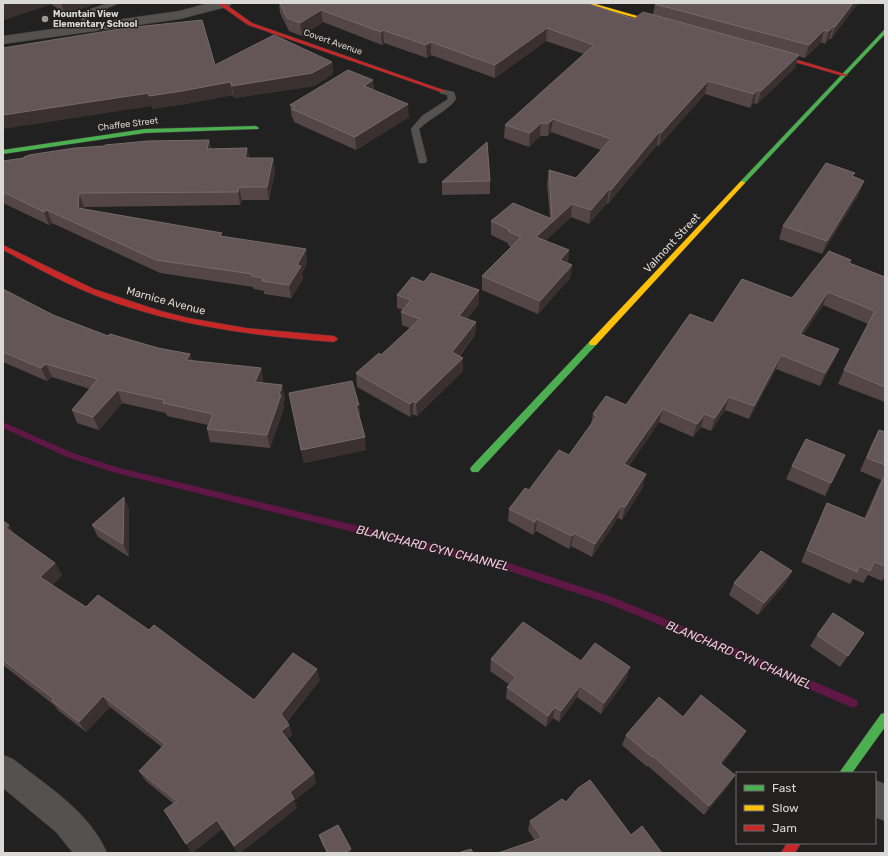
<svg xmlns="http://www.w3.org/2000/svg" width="888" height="856" font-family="Rubik,sans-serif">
<rect width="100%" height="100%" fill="#222121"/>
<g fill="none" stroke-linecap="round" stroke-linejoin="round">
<!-- stream -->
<path fill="#5f1745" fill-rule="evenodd" d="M3,422l70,31 43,14 390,95 106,35 100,41 145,62 1,3 -1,3 -4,2 -147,-64 -99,-41 -101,-33 -390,-97 -49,-16 -64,-29z"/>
<defs>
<path id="lane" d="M109,3h11l-27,11 -5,4 1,10 -7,2 -1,-14 6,-6z
M440,89l14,3 2,7c-8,12 -25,18 -37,30l8,32 -2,2h-6l-8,-34 11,-13 26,-17 -1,-4 -7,-2z"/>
<path id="street" d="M209,3h23l-2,3 -50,13 -177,25v-8l176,-25z
M3,755l10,4c34,27 77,53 94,94h-34l-17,-21 -53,-44z
M875,780l10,4v37l-10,-4z"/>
<path id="fast" d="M885,29v5l-141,150h-4v-2z
M256,126l3,2 -1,1 -113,4 -142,21v-4l142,-21z
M593,340l3,1 1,2 -1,2 -118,127h-6l-2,-3 2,-3 118,-125z
M885,713v14l-33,46h-13l42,-59z"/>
<path id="slow" d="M583,3h9l77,22 -5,1z
M742,181l3,2 -1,1 -148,161h-6l-1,-2 1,-2 150,-159z"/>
<path id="jam" d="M217,3h7l28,20 194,68 -5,1 -193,-67z
M767,52h4l77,23 -5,1 -76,-22z
M3,245l91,44 67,22 28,7 57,10 88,8 4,3 -4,3c-79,-6 -158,-16 -232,-44 -35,-13 -67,-31 -99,-48z
M787,843h14l-6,10h-14z"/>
</defs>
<!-- lane casing -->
<use href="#lane" stroke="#3d3c3c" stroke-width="1"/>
<!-- street casing -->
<use href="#street" stroke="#3d3c3c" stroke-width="1"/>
<!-- fast casing -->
<use href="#fast" stroke="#3d3c3c" stroke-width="1"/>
<!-- slow casing -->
<use href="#slow" stroke="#3d3c3c" stroke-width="1"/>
<!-- jam casing -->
<use href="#jam" stroke="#3d3c3c" stroke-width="1"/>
<!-- lane -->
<use href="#lane" fill="#535251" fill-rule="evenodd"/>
<!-- street -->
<use href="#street" fill="#535251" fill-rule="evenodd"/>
<!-- fast -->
<use href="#fast" fill="#4caf50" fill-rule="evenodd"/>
<!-- slow -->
<use href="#slow" fill="#ffc107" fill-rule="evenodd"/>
<!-- jam -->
<use href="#jam" fill="#c62828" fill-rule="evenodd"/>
</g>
<!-- wall -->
<path fill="#544549" d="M3,3h95l-33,11 -14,-10 -48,16z
M279,3h311v1l44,15 19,-5 2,-10v-1h204l-8,9 -20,27h-2l-4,5 -4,-2 -16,16 -7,-2 -3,12 -38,36 -3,-1 -4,5 -45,-14 -46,52 -2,-1 -49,59 -1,-1 -18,21 -18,-7 -25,23 22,23 4,2 -2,13 -32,36 -56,-24v-14l29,-29 -3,-2v-2l-17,-8v-14l59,-3 -3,-34 2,-14 27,8 25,-28 -50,-18 -3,4h-8l-11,11 -25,-9 1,-13 79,-71 -38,-13 -51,37 -64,-23 -4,3 -43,-15 -2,2 -59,-23 -21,14 -13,-5 -9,-18z
M332,62l1,12 -19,12 -80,12 -1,-3 -48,9 -33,5v-3l63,-41z
M373,80l1,10 35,27 -53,33 -62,-28 -1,-4h-1l-2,-13z
M209,140l2,9 36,-1 2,10h24l2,13 -6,29h-27l-2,5 -156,2 -1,2 139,27 85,27 -5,10 1,6 -12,19 -27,-4v-3l-10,-2 -1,-2 -93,-14 -108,-50 -3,2 -46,-22v-42l102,-15z
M853,177l6,17 -37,60 -43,-15 4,-13z
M490,181v13l-48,1v-13z
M851,260l-1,3 35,14v125l-47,-18 6,-14 24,-46 -45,-19 -20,30 36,14 -6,13 -13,24 -44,-17 -27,50 -24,-9 -14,21 -10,-4 -8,10 -34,-15 -30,44 14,21 -21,33 -4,-2 -26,39 -21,-11 -2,3 -33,-18 -3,4 -25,-14 1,-12 20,-19 40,-35 22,-31 2,-10 33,-9 87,-82 79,-25z
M3,289l50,26 55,21 50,12 32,6 2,7 69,7 2,13v2l22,15 -2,6 1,4 -14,40 -60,-6 -3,-13 1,-4 -41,-9 -1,-3 -44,-10 -23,27 -22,-7 -5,-13 18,-21 -38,-12 -5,4 -44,-19z
M397,295l82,9 -12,15 9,3 -1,13 -15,21 3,15 -46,45 -4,-2 -3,3 -53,-30 -1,-14 25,-18 29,-27 -8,-3 -1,-13 2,-2 -6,-2z
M289,393l70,12 1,13 6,32 -62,13z
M879,430l6,2v144l-3,5 -14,-6 -5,8 -10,-4 -3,5 -49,-22 20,-46 6,-13 37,16 17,-39 -21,-9 12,-28z
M845,455l-20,41 -39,-17 6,-13z
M129,509v48l-31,-20 -6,-12z
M3,521l13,15 39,27 7,12 -10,10 34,22 63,23 105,70 66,-20 -33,42 2,3 3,10 -5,4 29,44 -22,18 3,7 -57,45h-2l-16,-24 -30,24 -28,-43 10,-6 -28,-23 -7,-10 23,-24 -52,-40 -24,25 -27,-21 -5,-6 -51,-40z
M792,571l-6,12 -28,32 -29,-20 5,-12z
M864,633l-24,34 -30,-21 7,-11z
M491,659l90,2 46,17 -26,36 -24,-17 -18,25 -6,-4 -7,9 -40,-29 1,-11 3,-2 -20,-14z
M683,717l57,24 -18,23 7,21 -25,30 -56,-49 -1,1 -25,-22 4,-10z
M566,802l65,33 -96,6 -7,-11 2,-9z
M319,835l32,14v4h-24l-5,-9z"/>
<!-- shaded-wall -->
<path fill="#3a3032" d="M3,3h48v1l-48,16z
M61,3h37l-33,11z
M853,3h6l-8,9 -20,27 4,-12z
M321,10l2,12 -21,14 -2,-13z
M833,26l-4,13 -4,5 4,-13z
M547,28l-1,13 -51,37v-13z
M383,30l1,13 -2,2 -1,-13z
M824,30l-3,12 -16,16 4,-13z
M431,42v13l-4,3 -1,-13z
M799,55l-4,13 -38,36 4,-13z
M332,62l1,12 -19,12 -80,12 -2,-12z
M373,80l1,13 -10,-7z
M708,81l-3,13 -46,52 2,-13z
M230,82l3,13 -48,9 -33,5v-3l-149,23v-14l146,-22z
M757,90l-3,13 -4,5 4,-14z
M408,104l1,13 -53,33 -1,-13z
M553,119l-2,13 -3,4 1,-13z
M541,123l-1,13 -11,11 1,-14z
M659,132l-2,13 -49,59 3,-14z
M209,140l3,13 -5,-4z
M247,148l3,13 -5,-3z
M273,158l2,13 -6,29 -2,-13z
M864,181l-5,13 -37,60 5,-13z
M239,187l3,13 -2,5 -2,-13z
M609,189l-2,14 -18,21 2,-14z
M79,193l5,14 -2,14 -4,-13z
M572,204l-1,13 -36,33 1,-13z
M47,210l5,13 -3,2 -5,-13z
M306,249l1,14 -5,10 1,6 -12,19 -2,-13 8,-20z
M569,250l-1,13 -8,-3z
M572,265l-2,13 -32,36 2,-13z
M479,290v14l-20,25v-13z
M828,292l-5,13 -28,42 5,-13z
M476,322l-1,13 -23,30v-13z
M839,349l-6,13 -13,24 5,-13z
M190,354l4,13 -8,-7z
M781,355l-5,14 -27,50 5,-13z
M463,358v13l-46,45 -1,-13z
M46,364l6,13 -5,4 -6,-13z
M261,368l2,13 -5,14 -3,-13z
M282,385l3,13 -2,6 1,4 -14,40 -3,-13z
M118,390l4,13 -23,27 -6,-13z
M729,397l-4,13 -14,21 4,-13z
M413,401v13l-3,3v-13z
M356,405h3l1,13h-3z
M663,409l-4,13 -37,55 2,-13z
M705,414l-4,13 -8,10 4,-13z
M365,437l1,13 -62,13 -3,-13z
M646,474l-3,13 -21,33 3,-13z
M124,497l5,12v48l-6,-13z
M621,506l-3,12 -26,39 3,-13z
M537,519l-1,12 -3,4 2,-13z
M9,525l8,13 -11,-10z
M574,533l-3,13 -2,3 3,-13z
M55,563l7,12 -14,14 -8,-12z
M792,571l-6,12 -28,32 6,-12z
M630,667l-3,11 -26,36 3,-11z
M317,669l3,11 -36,45 -3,-11z
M580,686l-3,11 -18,25 2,-11z
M103,696l7,11 -24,25 -7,-10z
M555,707l-2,11 -7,9 2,-11z
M289,725l3,10 -8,6 -3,-10z
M746,731l-6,10 -26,32 6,-10z
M314,773l2,10 -22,18 3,7 -57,45h-2l-4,-7 56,-54z
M735,775l-6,10 -25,30 5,-9z
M217,820l5,9 -30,24 -6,-9z
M351,849v4h-7z"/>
<!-- building -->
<path fill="#635558" stroke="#766a6c" d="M280,3h306l48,16 9,-7 156,43 -38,36 -4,-1 -3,4 -46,-13 -47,52 -2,-1 -48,58 -2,-1 -18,21 -19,-6 -36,33 33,13 -9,10 12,5 -32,36 -58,-25 39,-39 -13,-6 2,-1 -19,-9 22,-18 39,16 -3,-49 27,8 35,-39 -58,-20 -4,4h-8l-11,10 -25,-8 89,-80 -47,-17 -52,37 -64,-23 -5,3 -43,-15 -2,2 -60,-22 -21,13 -13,-5z
M655,3h198l-18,24 -2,-1 -4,5 -5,-1 -15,15 -154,-41z
M202,20l13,45 59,-30 58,27 -20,11 -80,13 -2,-4 -48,9 -33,5v-3l-146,22v-67l123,-20z
M348,70l25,10 -9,6 44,18 -53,33 -63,-28 3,-2 -5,-2z
M209,140l-2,9 40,-1 -2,10h28l-6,29h-28l-1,5 -159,1 -1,15 144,25 -2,3 86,13 -9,16 4,1 -12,19 -27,-4 1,-3 -12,-2 1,-2 -96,-14 -109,-50 -3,2 -41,-20v-31l21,-3v-1l5,-2 46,-7 30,-2v-1l43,-4z
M487,142l3,39 -48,1z
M826,163l29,10 -3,3 12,5 -37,60 -44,-15z
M829,251l22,9 -2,3 36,14v110l-41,-17 31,-59 -47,-19 -28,42 39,15 -14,24 -44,-18 -27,51 -25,-9 -14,21 -10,-4 -8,10 -34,-15 -39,55 22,10 -21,33 -4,-1 -26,38 -21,-11 -2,3 -35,-17 -2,3 -26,-13 16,-21 4,2 30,-40 10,5 28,-39 -4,-2 13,-18 20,9 64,-91 23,9 29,-44 50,19z
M431,273l48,17 -20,26 17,6 -24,30 11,6 -47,45 -3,-2 -3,3 -54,-31 23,-20 2,2 39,-36 -19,-7 10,-12 -14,-5 15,-18 12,5z
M3,289l50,26 55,21 2,-2 48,14 32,6 -4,6 75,8 -6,14 27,3 -3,10h2l-14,40 -60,-6 6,-15 -50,-11 1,-3 -46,-10 -25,27 -21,-7 26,-31 -52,-15 -5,4 -38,-16z
M352,381l7,24h-3l9,32 -64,13 -12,-57z
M879,430l6,2v33l-18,-7z
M806,439l39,16 -14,28 -39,-17z
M885,475v91l-11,-4 -4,9 -11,-5 -2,6 -50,-22 20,-47 39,16z
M124,497l-1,47 -31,-19z
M3,521l6,4 -3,3 49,35 -15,14 46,30 12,-12 51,35 5,-5 100,75 39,-47 24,16 -36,45 8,11 -8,6 33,42 -24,19 4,7 -60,47 -17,-26 -31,24 -22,-34 13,-9 -38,-30 26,-27 -62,-48 -24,26 -27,-21 2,-2 -51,-39z
M761,551l31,20 -28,32 -30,-20z
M833,613l31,20 -16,23 -31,-21z
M523,622l58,39 14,-18 35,24 -26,36 -24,-17 -19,25 -6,-4 -7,9 -41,-29 9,-10 -25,-18z
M701,695l45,36 -26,32 15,12 -26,31 -56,-50 -1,1 -26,-22 33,-38 24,20z
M590,780l41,55 11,-9 20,27h-164l44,-15 -12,-17 32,-22 4,3 12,-14z
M338,825l13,24 -7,4h-16l-9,-18z
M471,849l2,4h-15z"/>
<!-- markers -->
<circle fill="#9a9998" stroke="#232120" stroke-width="1.5" cx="45" cy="19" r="4"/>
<g text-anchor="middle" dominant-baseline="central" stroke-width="3" stroke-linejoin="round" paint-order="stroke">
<!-- far-poi labels -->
<g font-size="9" font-weight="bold" fill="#dbd9d8" stroke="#232120" text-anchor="start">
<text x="53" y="14">Mountain View<tspan x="53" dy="10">Elementary School</tspan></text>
</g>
<!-- far-street labels -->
<g font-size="9" fill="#dbd9d8" stroke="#232120">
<text transform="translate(333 42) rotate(19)">Covert Avenue</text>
<text transform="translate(128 124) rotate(-7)">Chaffee Street</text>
</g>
<!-- street labels -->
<g font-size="11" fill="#dbd9d8" stroke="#232120">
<text transform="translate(672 243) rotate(-47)">Valmont Street</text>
<text transform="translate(166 301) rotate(15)">Marnice Avenue</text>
</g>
<!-- water labels -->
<g font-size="12" font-style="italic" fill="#f6c7e0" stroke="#232120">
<text transform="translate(433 548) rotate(14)">BLANCHARD CYN CHANNEL</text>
<text transform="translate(739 655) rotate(23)">BLANCHARD CYN CHANNEL</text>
</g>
</g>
<!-- border -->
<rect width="888" height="856" fill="none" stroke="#dbd9d8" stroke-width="8"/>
<!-- legend -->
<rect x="736" y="772" width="140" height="72" fill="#232120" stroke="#6d6b6a"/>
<rect x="744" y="785" width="20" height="6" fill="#4caf50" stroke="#6d6b6a"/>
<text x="772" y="792" font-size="12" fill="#dbd9d8">Fast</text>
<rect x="744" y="805" width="20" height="6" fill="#ffc107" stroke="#6d6b6a"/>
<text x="772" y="812" font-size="12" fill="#dbd9d8">Slow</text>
<rect x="744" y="825" width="20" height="6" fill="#c62828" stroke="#6d6b6a"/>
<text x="772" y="832" font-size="12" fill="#dbd9d8">Jam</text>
</svg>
